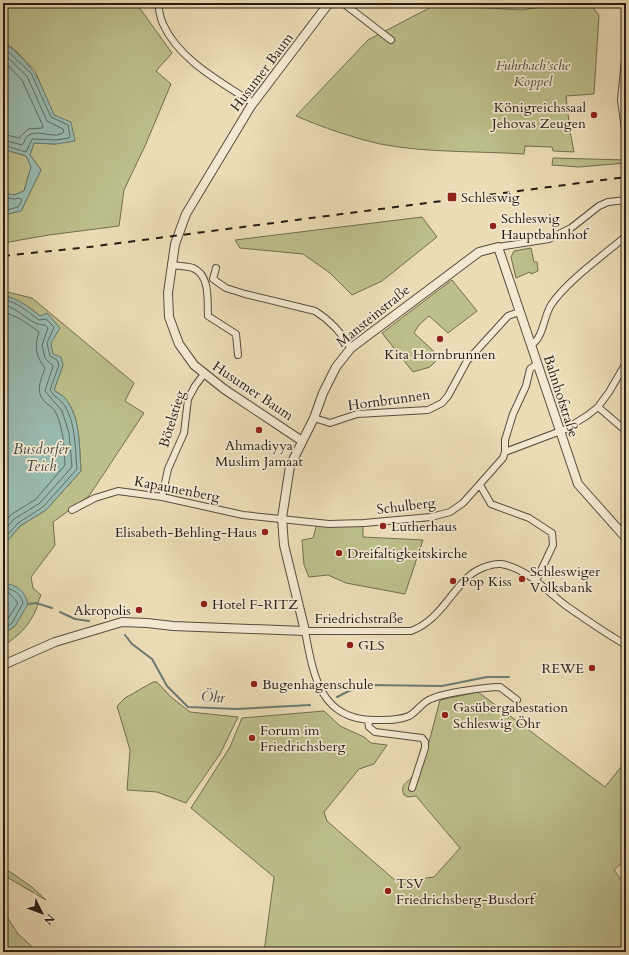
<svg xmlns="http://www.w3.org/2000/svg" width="629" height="955" font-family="Cardo,serif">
<rect width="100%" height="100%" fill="#ecdcb6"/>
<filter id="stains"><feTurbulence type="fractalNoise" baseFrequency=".005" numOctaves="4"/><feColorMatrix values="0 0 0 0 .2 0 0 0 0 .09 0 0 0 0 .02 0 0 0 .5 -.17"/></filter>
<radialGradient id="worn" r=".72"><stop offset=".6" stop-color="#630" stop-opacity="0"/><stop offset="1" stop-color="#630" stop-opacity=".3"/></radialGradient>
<!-- green -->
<path fill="#bcbf8b" stroke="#716e50" d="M3,3h133l36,50 -16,18 15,13 -26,62 -21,44 -5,36 -70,9 -46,8v-28l18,-4 20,-41 -11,-15 4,-12 22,1 -2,-28 -19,-45 -21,-22 -11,-7z
M564,3h25l10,12 -5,79 -28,2 4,35 4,21 -21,-1 -1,-4 -27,-1 -1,8c-46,-3 -98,-1 -144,-10 -29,-7 -56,-16 -84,-28l72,-76 67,-35 87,5z
M3,149l23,7 5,11 -7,24 -10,4 -11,-2z
M553,158l73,2v3l-47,4 -27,-2z
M422,217l15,20 -55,44 -30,14 -22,-22 -27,-19 -63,-6 -5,-8z
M531,248l3,14h3l1,9 -7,3 -1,-2 -14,6 -5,-21 3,-6z
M452,280l25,31 -29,22 -19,-17 -10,9 -5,8 26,24 -10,10 -17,5 -31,-39z
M3,291l29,7 102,85 -9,18 19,12 -55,83 -36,26 2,23 -24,32 2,11 8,7c-3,6 -3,10 -5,15 -9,19 -17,24 -33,37v-13l12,-8 5,-9 -17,-37v-34l17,-20 26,-16 35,-39c-2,-24 0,-55 -17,-74 -3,-3 -7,-4 -10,-7l9,-25 -10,-10 -13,-39 -10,-8 -21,-11 -6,-1z
M317,524l46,1v12l60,3 -18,54 -59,-11 -18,-8 -19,2 -5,-12 -2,-25 11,-2z
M153,682h4l14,15 19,15 48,5 -18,37 -34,49 -29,-11 -30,-2 3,-40 -13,-44 8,-8z
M478,692l127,95 16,-20 5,4v88l-12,11 12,16v66h-362l10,-75 -83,-69 39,-61 12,-29 82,-7 16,15 24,11 7,6 16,2 -13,19 -15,5 -35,43 3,9 70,61 37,-5 26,-29 -44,-52 -8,1 -4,-2c-5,-12 5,-12 10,-21 4,-8 5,-18 7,-26l7,-2 12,-46z
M3,867l29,20 14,13 -43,-25z
M3,911l15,23 20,18h-25l-10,-10z"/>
<!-- water -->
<path fill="#99bbb0" stroke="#6b7b72" d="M3,42c31,22 37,40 51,73l17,7 4,19 -19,3 -22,-1 -4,12 11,15 -20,41 -18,4v-22l11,2 10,-4 7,-24 -5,-11 -23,-7z
M3,296c14,1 27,12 37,20l7,-3 13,15 -9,15 2,11 8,3 2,8 -9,25c3,3 7,4 10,7 17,19 15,50 17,74l-35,39 -26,16 -17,20z
M3,580l3,4c11,0 20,9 22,20l-13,22 -12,8z"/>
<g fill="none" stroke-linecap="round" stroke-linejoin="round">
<!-- shore -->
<path stroke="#606c63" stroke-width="1" d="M3,47l28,26 20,44 17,8 2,11 -1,2 -13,2 -24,-1 -6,13 -23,-7
M3,53l24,23 20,45 16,8 1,3c-8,8 -25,-3 -35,3 -4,2 -4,7 -7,10l-19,-5
M3,60l19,20 21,46 -1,2 -14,1 -9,9 -16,-4
M3,197l11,2 6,-1 2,2 -4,7 -15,4
M3,300c14,1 25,12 36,20l7,-1 8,8 -7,16 3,13 7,4 2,5 -9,25c4,7 11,10 15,16 11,19 10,42 12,63l-34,38 -25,16 -15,17
M3,305c16,2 27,21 42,20l3,3 -6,17 3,13 8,8 -8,25 17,20 7,22 3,34 -32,36 -26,16 -11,13
M3,311l19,9 17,12c-5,14 -3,25 6,36 -4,12 -11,24 1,35 4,3 8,5 10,10 8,17 8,35 9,52l-29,34 -24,15 -9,9
M3,587c10,3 17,5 20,16l-11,20 -9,6
M3,592l6,1 9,10 -10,16 -5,4"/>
<!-- stream -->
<path stroke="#6b7b72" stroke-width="2" d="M28,604l8,-1 16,5
M60,612l15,7 14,2
M125,635l7,9 20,15 15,27 21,21 48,2 74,-4
M337,697l12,-6 18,-6 75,1 45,-9h22"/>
<defs>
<path id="minor" d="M158,3c1,7 2,15 5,21 16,36 58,58 90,79
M343,3l48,37
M626,50l-5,50 5,37
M498,247l51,-8 22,-11 28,-22 9,-4 18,-2
M171,265c6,1 15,1 22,3 18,8 14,33 15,48l28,18 2,21
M216,268l-3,11 13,9 19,6 70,17c16,10 25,21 36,37
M531,345c13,-8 12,-27 20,-40 16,-24 53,-50 75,-69
M598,407l28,24
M314,418l16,5 27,-9 71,-4 14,-7 6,-7 19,-35 41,-45 11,-4
M505,452l61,-23 22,-14 10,-8 11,-15 17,-29
M480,485l11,19 38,14 23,15 1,12 -17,36
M162,497l6,-28 16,-36 4,-34 7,-13 9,-12
M72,510l23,-12 23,-7 44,6 81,18 86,9 35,-1 67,-6 19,-5 13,-9 40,-45 2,-6v-12l8,-26 13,-28 4,-17 7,-5
M517,700l-17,-13c-14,0 -57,6 -69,12 -9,3 -14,13 -22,17 -11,5 -24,4 -36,4 -54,-1 -60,-47 -68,-89h106c27,-10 37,-35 57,-54 7,-7 23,-14 33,-13 26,4 44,26 64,41 20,14 40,28 61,40
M368,720l1,7 6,5 47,6 3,4v6l-13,40"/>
<path id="tertiary" d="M302,441l-78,-52 -30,-24 -15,-21 -10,-27 -1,-24 7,-49 11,-30 65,-108 78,-103
M3,665l52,-23 67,-20 25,1 26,3 132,5 -21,-86 -2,-27 8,-52 24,-48 9,-25 13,-26 15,-19 128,-96 19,-5 80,237 48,54"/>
</defs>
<!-- minor casing -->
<use href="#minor" stroke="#584c3e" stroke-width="8"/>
<!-- tertiary casing -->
<use href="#tertiary" stroke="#584c3e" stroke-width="10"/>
<!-- minor -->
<use href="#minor" stroke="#f3e8d0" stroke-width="6"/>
<!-- tertiary -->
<use href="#tertiary" stroke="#f3e8d0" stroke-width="8"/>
<!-- rail -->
<path stroke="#261c16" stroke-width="2" stroke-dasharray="7 7" stroke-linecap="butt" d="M3,256l86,-9 537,-70"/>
</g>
<!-- markers -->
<g fill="#8f2418" stroke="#f3e8d0" stroke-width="1.5">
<circle cx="594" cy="115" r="4"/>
<rect x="447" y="192" width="10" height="10" rx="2"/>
<circle cx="493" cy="226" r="4"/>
<circle cx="440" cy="339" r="4"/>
<circle cx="259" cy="430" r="4"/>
<circle cx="383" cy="526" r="4"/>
<circle cx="265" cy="532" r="4"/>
<circle cx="339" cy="553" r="4"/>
<circle cx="522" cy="579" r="4"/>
<circle cx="453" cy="581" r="4"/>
<circle cx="204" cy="604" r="4"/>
<circle cx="139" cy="610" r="4"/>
<circle cx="350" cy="645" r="4"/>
<circle cx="592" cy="668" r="4"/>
<circle cx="254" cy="684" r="4"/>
<circle cx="445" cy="715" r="4"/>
<circle cx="252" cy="738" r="4"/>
<circle cx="388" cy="891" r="4"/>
</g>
<g text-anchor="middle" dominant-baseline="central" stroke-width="3.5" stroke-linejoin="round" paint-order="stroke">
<!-- park labels -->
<g font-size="14" font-style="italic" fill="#534d39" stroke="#f3e8d0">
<text x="533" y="65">Fuhrbach’sche<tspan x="533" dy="16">Koppel</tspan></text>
</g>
<!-- street labels -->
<g font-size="14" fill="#261c16" stroke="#f3e8d0">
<text transform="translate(262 72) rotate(-53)">Husumer Baum</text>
<text transform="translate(373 316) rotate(-39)">Mansteinstraße</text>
<text transform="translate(253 391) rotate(34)">Husumer Baum</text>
<text transform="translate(561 396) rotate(72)">Bahnhofstraße</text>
<text transform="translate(389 400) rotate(-8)">Hornbrunnen</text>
<text transform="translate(172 419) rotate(-73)">Bötelstieg</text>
<text transform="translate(177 489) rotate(11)">Kapaunenberg</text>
<text transform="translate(406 506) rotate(-7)">Schulberg</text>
<text x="359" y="618">Friedrichstraße</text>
</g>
<!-- poi labels -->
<g font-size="14" fill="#261c16" stroke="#f3e8d0" text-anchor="start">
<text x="586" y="107" text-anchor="end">Königreichssaal<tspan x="586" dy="16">Jehovas Zeugen</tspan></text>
<text x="461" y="197">Schleswig</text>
<text x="501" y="218">Schleswig<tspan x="501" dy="16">Hauptbahnhof</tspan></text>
<text x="440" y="354" text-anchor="middle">Kita Hornbrunnen</text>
<text x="259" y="445" text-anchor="middle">Ahmadiyya<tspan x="259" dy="16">Muslim Jamaat</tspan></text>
<text x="391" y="526">Lutherhaus</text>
<text x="257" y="532" text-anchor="end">Elisabeth-Behling-Haus</text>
<text x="347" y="553">Dreifaltigkeitskirche</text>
<text x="530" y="571">Schleswiger<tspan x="530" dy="16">Volksbank</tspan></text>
<text x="461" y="581">Pop Kiss</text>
<text x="212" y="604">Hotel F-RITZ</text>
<text x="131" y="610" text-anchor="end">Akropolis</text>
<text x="358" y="645">GLS</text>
<text x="584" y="668" text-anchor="end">REWE</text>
<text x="262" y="684">Bugenhagenschule</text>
<text x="453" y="707">Gasübergabestation<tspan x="453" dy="16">Schleswig Öhr</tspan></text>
<text x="260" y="730">Forum im<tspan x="260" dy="16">Friedrichsberg</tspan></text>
<text x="396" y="883">TSV<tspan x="396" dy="16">Friedrichsberg-Busdorf</tspan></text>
</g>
<!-- water labels -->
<g font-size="15" font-style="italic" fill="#484c44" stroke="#f3e8d0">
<text x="41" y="449">Busdorfer<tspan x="41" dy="17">Teich</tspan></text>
<text transform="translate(213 697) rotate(3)">Öhr</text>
</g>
</g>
<!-- margin -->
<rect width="629" height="955" fill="none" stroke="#ecdcb6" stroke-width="16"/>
<rect x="4" y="4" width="621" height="947" fill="none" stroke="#261c16" stroke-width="2"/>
<rect x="8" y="8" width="613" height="939" fill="none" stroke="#261c16"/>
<!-- north arrow -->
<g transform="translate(42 913) rotate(132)" stroke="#f3e8d0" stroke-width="3" paint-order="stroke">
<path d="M0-3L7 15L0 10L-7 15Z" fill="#261c16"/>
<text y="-6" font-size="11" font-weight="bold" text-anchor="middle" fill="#261c16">N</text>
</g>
<rect width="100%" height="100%" filter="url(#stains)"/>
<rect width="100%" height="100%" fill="url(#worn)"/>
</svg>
